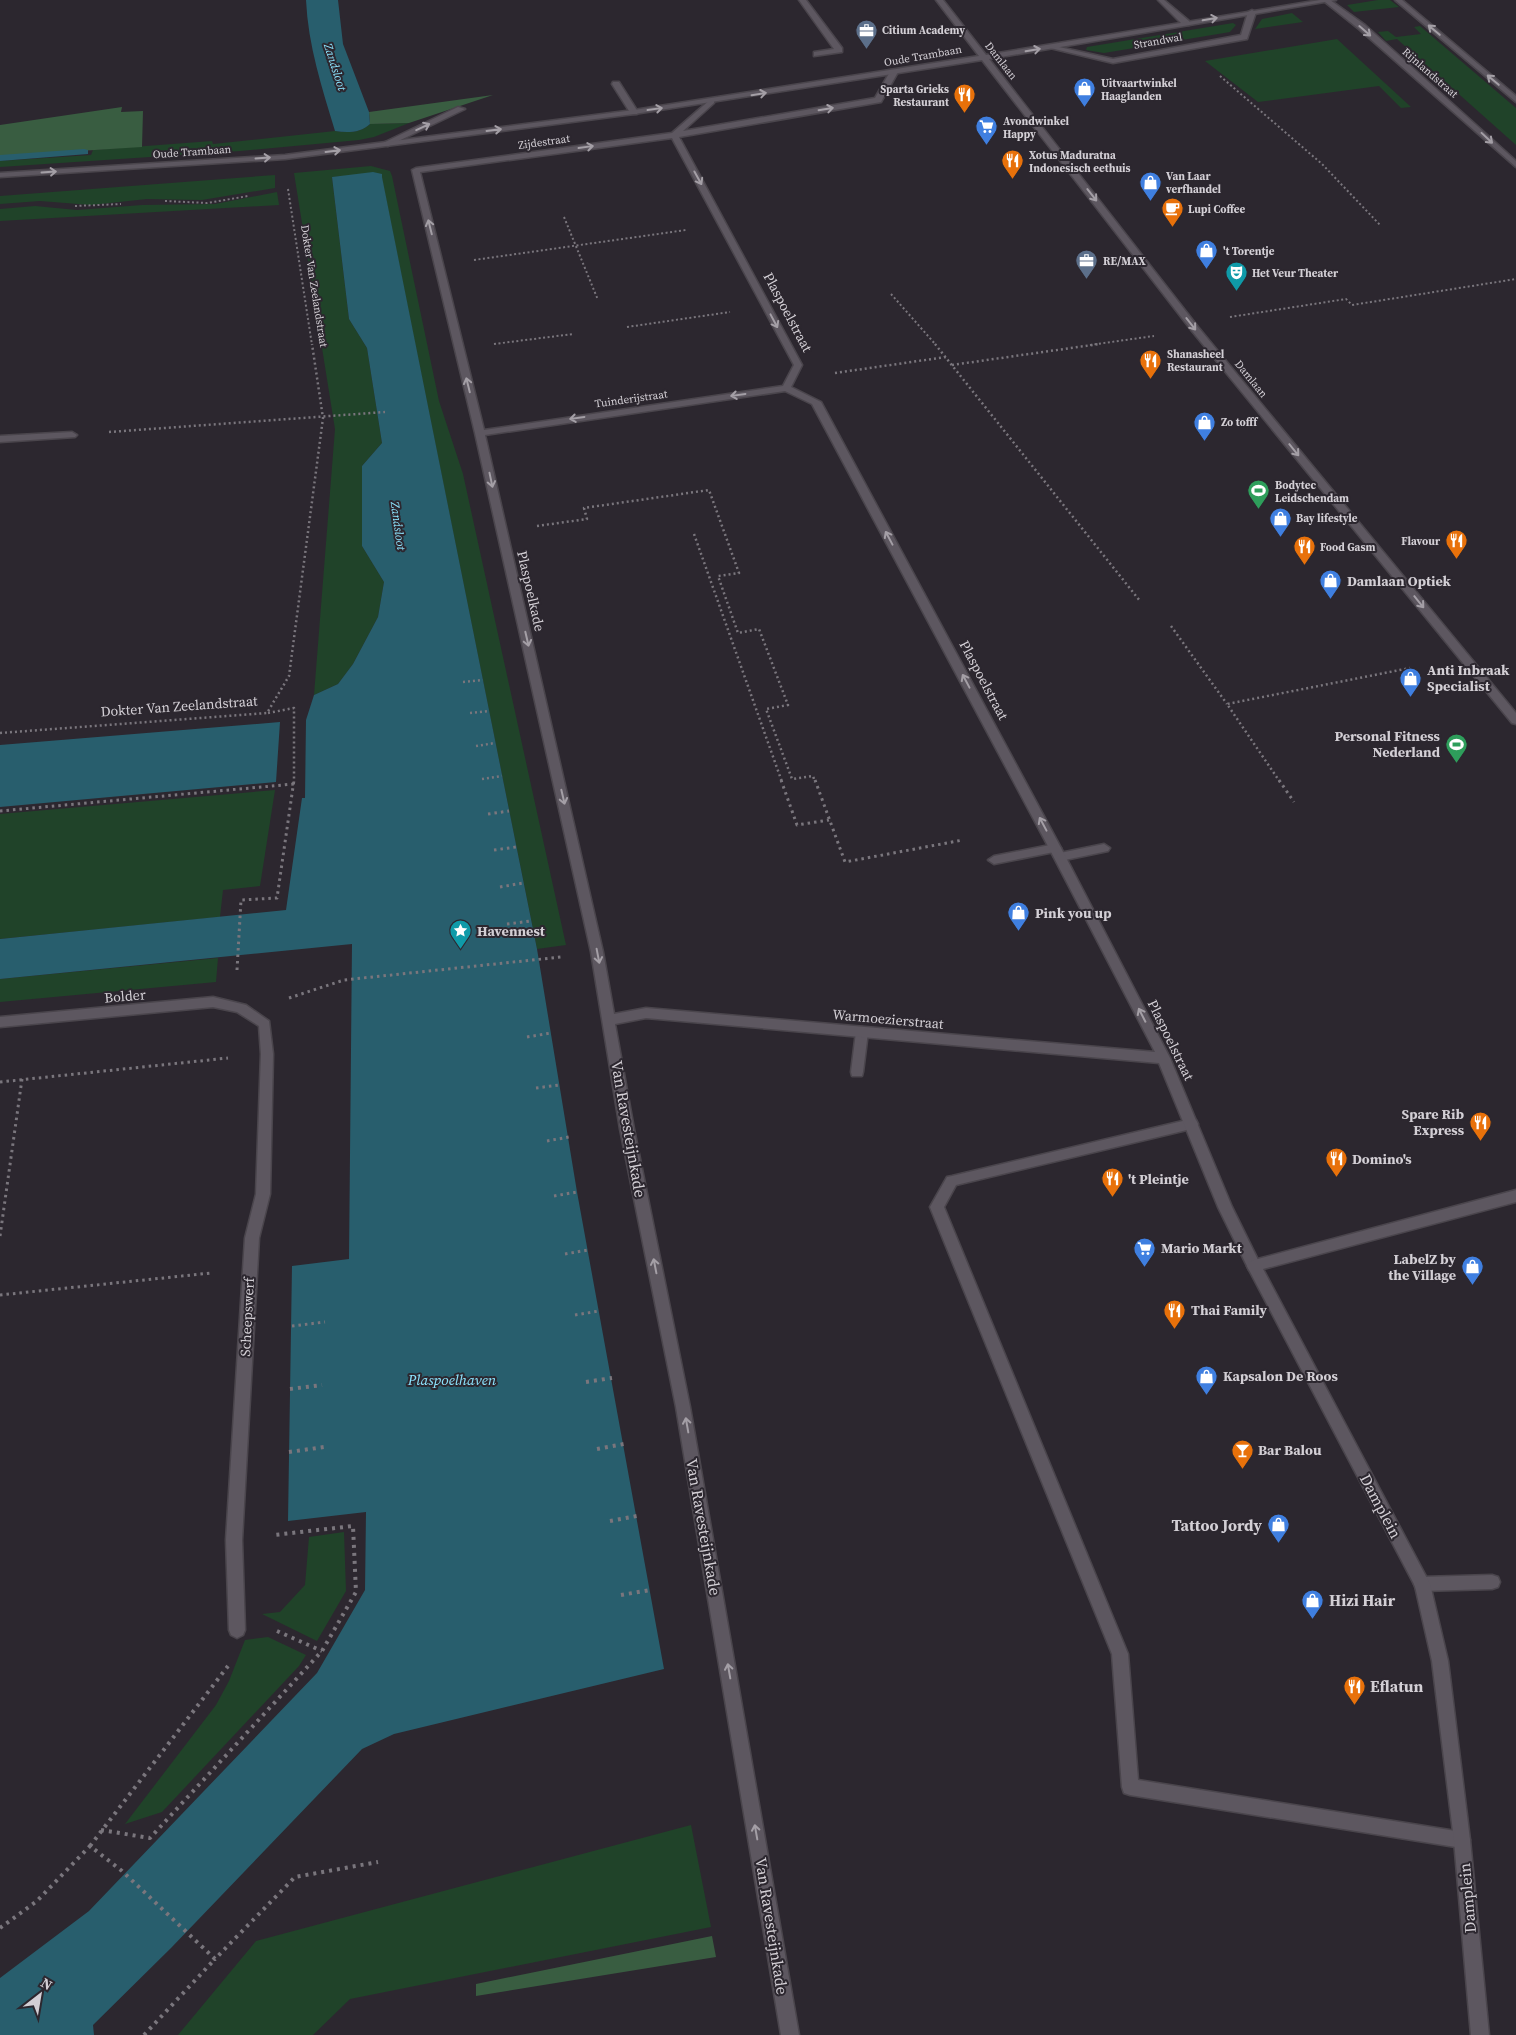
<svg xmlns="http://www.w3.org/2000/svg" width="1516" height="2035" font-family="'Source Serif 4',serif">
<rect width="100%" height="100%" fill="#2c272f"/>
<!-- green -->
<path fill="#204329" d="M1378,0h12l9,7 -45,5 -7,-7z
M1292,13l11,9 -48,7 7,-10z
M1233,23l3,2 -6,7 -126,21 -18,-3 1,-3z
M1420,26l96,82v37l-119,-106 -11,2 -8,-9 10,-1 8,6 25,-3 -7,-7z
M1337,39l74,68 -10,1 -22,-22 -121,16 -53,-41z
M409,123l-35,14 -15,3 -119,11 -240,16v-6l91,-6 2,-5 119,-9 1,3 122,-13c12,2 26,2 35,-7z
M371,166l19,5 2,5 47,225 24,73 103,471 -29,4 -156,-775 -49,3 17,142 18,29 15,95 -20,23v80l22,36 -6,35 -25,47 -15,20 -24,11 21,-266 -41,-256z
M275,175v13l-73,12 -55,-1 -56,6 -51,-4 -40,3v-8z
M277,192l2,13 -279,16v-12l35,-3 42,4 65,-5 73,-1z
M275,790l-15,96 -37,4 -3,27 -220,22v-125z
M218,958l-2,24 -216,20v-23z
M344,1532l2,59 -29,50 -55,-27 18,-2 25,-27 4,-48z
M268,1637l38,18 -7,11 -137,146 -37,12 91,-119 13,-24 16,-41z
M691,1825l20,102 -361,72 -37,36h-135l78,-94z"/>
<!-- forest -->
<path fill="#395d41" d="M493,95l-84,28 -39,1 -1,-12z
M122,107l-1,5 22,-1 -1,36 -142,9v-31z
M712,1936l4,21 -240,39v-12z"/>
<!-- water -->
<path fill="#285e6d" d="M306,0h32l5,44 26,68 1,12c-9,9 -23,9 -35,7 -13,-43 -27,-86 -29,-131z
M373,172l9,2v3l155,772 40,243 87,477 -270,65 -32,15 -191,199 -78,77 1,10h-94v-57l89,-67 228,-238 48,-83 1,-78 -78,9 4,-255 57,-7 3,-315 -352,35v-40l286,-29 16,-112h3l1,-78 8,-25 24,-11 15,-20 25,-47 6,-35 -22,-36v-80l20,-23 -15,-95 -18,-29 -17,-142z
M280,722l-4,60 -276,25v-62z"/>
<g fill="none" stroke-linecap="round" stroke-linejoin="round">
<!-- stream -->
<path fill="#285e6d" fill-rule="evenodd" d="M84,149l4,1v4l-88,7v-6z"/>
<defs>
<path id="lane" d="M799,0h7l36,48v4l-28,4v-4l20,-3z
M1158,0h6l25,21v4h-6z
M613,82h6l19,30 -1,2h-6l-19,-30z
M458,107l7,2 -77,37 -7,-2z
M72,432l5,3 -2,2 -75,5v-6z
M1055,844l6,4 -2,3 -65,13 -6,-4 6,-4z
M1104,844l6,4 -2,3 -48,10 -6,-4 6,-4z
M862,1027l4,2 2,3 -5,40 -1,4h-10l-1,-4 5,-40 2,-3z
M1191,1119l5,1 2,4 -2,4 -5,1 -235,56 -12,22 184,447 10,126 324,52 6,2 2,6 -2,6 -6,2 -332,-53 -6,-2 -2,-6 -10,-133 -182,-447 17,-30 5,-1z"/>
<path id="street" d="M1324,0h6l35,25 151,136v6l-157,-138 -34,-27z
M1252,10l4,2 -9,27 -134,24 -67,-16 4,-2 63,14 128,-24 7,-23z
M891,70l7,2 -17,30 -202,35 123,228 -11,22 30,15 240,446 109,210 62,149 29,59 -2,4 -5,2 -5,-2 -31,-63 -59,-144 -513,-45 -31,6 19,105 56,278 109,628h-18l-105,-628 -56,-278 -29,-177 -116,-519 -63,-263 4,-2 256,-35 39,-34h3v4l-31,28 192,-33zM672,138l122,227 -11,21 -299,44 -64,-258zM785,391l27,13 237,444 106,204 -509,-44 -32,6 -11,-62 -118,-517z
M213,997l33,8 23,16 4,33 -3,140 -11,44 -17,302 3,90 -2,5 -6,3 -6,-3 -2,-5 -3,-90 19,-302 11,-44 5,-140 -2,-28 -22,-14 -24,-5 -213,20v-10z
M1492,1575l6,2 2,5 -2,5 -6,2 -70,2 -6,-2 -2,-5 2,-5 6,-2z"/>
<path id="secondary" d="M936,0h7l43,55 334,-55h16l-347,59 209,268 318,386v11l-4,-1 -320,-392 -210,-271 -348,54 -349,45 -285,18v-4l285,-18 349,-45 345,-54z
M1395,0h7l114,96v6z
M1516,1190v12l-253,67 167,315 18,77 22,179 19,195h-18l-17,-195 -22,-179 -17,-75 -168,-320 2,-4 5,-2z"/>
</defs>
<!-- lane casing -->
<use href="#lane" stroke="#4a454c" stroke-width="3"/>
<!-- street casing -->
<use href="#street" stroke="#4a454c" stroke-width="3"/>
<!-- secondary casing -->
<use href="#secondary" stroke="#4a454c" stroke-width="3"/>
<!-- path-far3 -->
<path stroke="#7a767d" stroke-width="2" stroke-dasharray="2 2.5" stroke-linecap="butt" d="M1220,76l102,88 59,62
M288,189l24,156
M165,201l42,2 41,-7
M75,206l46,-2
M564,217l34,83
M474,260l212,-30
M891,294l45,51
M1230,317l116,-18 6,6 164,-26
M627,327l103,-15
M494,344l79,-10
M1090,345l64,-9"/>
<!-- path-far2 -->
<path stroke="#7a767d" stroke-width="2.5" stroke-dasharray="2 3" stroke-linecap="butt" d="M935,344l205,257
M952,365l147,-21
M835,373l111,-16
M109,432l276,-20
M537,526l50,-7 -3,-11 125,-18 30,83 -21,3 20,57 21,-4 29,76 -22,4 26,70 21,-3 2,6
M694,534l88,248
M1171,626l56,78
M463,682l20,-2
M268,713l26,-5v74
M470,713l19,-2
M0,733l267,-20 22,-37 34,-258 -11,-74
M476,746l19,-3
M482,779l20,-3
M1280,782l-53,-78 183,-36"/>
<!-- path-far1 -->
<path stroke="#7a767d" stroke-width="3" stroke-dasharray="2.5 4" stroke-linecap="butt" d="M781,780l16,45 32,-5
M815,780l30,82 118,-22
M1279,780l15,22
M0,811l294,-27
M488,814l21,-3
M494,850l22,-3
M500,887l23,-4
M507,924l24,-3
M237,970l4,-70 36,-2 17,-118
M289,998l55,-18 217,-23
M527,1037l24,-4
M0,1082l228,-24
M536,1088l23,-3
M547,1141l22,-4
M554,1196l23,-4
M0,1236l22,-157
M565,1254l23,-4
M0,1295l211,-22
M575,1315l24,-4
M292,1326l33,-4"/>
<!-- path -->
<path stroke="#7a767d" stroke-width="4" stroke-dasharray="3 5" stroke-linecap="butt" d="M586,1382l26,-4
M290,1389l32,-4
M597,1449l27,-5
M289,1452l35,-5
M610,1521l27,-5
M621,1595l29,-5
M277,1631l45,20
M101,1830l49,8 172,-187 34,-59 -3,-66 -79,9
M90,1846l138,-180
M0,1928l37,-27 53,-55 32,25 93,88 80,-82 83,-15
M144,2035l71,-76"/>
<!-- lane -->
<use href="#lane" fill="#5d5760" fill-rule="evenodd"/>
<!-- street -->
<use href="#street" fill="#5d5760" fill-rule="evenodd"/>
<!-- secondary -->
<use href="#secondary" fill="#5d5760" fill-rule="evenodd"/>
</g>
<!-- one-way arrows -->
<defs><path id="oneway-shaft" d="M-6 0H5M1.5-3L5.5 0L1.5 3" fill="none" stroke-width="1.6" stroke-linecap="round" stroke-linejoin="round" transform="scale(1.25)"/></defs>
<g stroke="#a49fa6">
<use href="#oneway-shaft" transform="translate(1210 19) rotate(-10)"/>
<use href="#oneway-shaft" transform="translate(1434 30) rotate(-140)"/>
<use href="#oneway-shaft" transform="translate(1365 31) rotate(41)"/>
<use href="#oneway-shaft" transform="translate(1033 50) rotate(-9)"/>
<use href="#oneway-shaft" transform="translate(1493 80) rotate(-140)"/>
<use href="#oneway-shaft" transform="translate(759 94) rotate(-9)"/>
<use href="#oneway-shaft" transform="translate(655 109) rotate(-8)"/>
<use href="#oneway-shaft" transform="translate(826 109) rotate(-9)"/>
<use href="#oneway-shaft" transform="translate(423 127) rotate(-25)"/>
<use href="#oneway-shaft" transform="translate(494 130) rotate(-7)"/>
<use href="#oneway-shaft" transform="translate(1487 138) rotate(43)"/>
<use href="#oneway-shaft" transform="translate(586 147) rotate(-8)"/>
<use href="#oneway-shaft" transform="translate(333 151) rotate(-7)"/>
<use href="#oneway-shaft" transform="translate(263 158) rotate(-4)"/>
<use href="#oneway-shaft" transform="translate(49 172) rotate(-4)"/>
<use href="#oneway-shaft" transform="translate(698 178) rotate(61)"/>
<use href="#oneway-shaft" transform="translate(1092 195) rotate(52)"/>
<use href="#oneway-shaft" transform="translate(430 227) rotate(-104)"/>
<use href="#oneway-shaft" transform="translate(774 321) rotate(62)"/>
<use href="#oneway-shaft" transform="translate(1191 324) rotate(52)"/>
<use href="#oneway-shaft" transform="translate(468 385) rotate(-104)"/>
<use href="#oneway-shaft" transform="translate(738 395) rotate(172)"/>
<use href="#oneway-shaft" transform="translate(577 418) rotate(172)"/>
<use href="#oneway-shaft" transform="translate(1294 450) rotate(51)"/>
<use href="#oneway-shaft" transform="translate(491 480) rotate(78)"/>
<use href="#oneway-shaft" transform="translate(889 538) rotate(-118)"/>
<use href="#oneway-shaft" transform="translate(1419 602) rotate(51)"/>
<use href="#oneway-shaft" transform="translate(527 639) rotate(77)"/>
<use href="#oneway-shaft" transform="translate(966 681) rotate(-118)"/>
<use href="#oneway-shaft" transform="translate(563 797) rotate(77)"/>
<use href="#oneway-shaft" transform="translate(1043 824) rotate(-118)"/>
<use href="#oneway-shaft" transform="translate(598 956) rotate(79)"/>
<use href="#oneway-shaft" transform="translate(1142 1015) rotate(-117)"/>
<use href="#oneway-shaft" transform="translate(655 1266) rotate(-101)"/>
<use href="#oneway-shaft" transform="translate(687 1425) rotate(-100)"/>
<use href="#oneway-shaft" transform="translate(729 1671) rotate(-100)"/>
<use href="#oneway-shaft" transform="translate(756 1832) rotate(-100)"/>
</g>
<!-- icons -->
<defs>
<symbol id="office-pin" viewBox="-11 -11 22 30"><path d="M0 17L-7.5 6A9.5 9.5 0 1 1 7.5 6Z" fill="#5c6f8a" stroke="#2c272f"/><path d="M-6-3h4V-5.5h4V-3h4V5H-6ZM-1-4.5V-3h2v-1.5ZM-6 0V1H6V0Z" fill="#fff"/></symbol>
<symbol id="shop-pin" viewBox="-11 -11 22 30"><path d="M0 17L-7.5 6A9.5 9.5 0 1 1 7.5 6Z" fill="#3f7fe0" stroke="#2c272f"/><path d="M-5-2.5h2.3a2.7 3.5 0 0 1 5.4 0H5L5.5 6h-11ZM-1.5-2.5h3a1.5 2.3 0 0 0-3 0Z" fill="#fff"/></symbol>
<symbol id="restaurant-pin" viewBox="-11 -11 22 30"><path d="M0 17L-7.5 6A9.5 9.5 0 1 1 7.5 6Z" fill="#e8710a" stroke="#2c272f"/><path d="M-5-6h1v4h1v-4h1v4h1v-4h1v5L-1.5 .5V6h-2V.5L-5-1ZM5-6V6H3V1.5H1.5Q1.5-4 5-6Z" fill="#fff"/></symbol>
<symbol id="supermarket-pin" viewBox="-11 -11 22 30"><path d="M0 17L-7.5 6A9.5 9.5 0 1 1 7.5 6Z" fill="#3f7fe0" stroke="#2c272f"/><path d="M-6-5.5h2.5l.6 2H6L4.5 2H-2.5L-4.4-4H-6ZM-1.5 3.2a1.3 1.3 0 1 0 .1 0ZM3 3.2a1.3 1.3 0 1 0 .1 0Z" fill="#fff"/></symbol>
<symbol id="cafe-pin" viewBox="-11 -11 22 30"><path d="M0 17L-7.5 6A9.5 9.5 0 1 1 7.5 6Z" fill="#e8710a" stroke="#2c272f"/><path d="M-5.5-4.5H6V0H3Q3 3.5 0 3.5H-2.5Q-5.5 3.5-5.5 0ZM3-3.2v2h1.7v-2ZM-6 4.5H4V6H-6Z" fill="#fff"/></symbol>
<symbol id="theatre-pin" viewBox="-11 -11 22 30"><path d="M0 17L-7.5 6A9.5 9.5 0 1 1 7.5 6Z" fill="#0f9aa8" stroke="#2c272f"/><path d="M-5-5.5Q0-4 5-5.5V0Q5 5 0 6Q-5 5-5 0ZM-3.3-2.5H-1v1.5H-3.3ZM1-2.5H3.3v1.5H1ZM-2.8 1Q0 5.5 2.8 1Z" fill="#fff"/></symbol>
<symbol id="stadium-pin" viewBox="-11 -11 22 30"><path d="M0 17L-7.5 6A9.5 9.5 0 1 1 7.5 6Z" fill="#2e9e5b" stroke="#2c272f"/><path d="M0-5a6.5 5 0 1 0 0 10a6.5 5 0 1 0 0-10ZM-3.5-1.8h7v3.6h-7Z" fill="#fff"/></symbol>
<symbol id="sight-pin" viewBox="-11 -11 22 30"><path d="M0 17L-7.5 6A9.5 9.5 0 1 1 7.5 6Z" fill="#0f9aa8" stroke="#2c272f"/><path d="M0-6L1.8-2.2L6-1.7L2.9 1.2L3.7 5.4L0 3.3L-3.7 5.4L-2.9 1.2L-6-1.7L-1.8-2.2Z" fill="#fff"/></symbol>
<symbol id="bar-pin" viewBox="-11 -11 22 30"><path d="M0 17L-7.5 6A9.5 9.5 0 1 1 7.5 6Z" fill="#e8710a" stroke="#2c272f"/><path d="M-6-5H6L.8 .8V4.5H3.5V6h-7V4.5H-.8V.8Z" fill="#fff"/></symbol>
</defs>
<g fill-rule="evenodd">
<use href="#office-pin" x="854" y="18" width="25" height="34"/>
<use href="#shop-pin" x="1072" y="76" width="25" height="34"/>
<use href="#restaurant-pin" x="952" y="82" width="25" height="34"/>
<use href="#supermarket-pin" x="974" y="114" width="25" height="34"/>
<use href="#restaurant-pin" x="1000" y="148" width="25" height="34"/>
<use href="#shop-pin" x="1138" y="170" width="25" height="34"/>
<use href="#cafe-pin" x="1160" y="196" width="25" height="34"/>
<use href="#shop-pin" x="1194" y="238" width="25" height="34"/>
<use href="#office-pin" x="1074" y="248" width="25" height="34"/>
<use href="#theatre-pin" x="1224" y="260" width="25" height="34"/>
<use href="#restaurant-pin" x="1138" y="348" width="25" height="34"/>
<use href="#shop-pin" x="1192" y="410" width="25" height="34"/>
<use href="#stadium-pin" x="1246" y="478" width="25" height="34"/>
<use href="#shop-pin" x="1268" y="506" width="25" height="34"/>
<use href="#restaurant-pin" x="1444" y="528" width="25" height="34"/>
<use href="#restaurant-pin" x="1292" y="534" width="25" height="34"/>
<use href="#shop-pin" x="1318" y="568" width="25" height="34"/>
<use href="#shop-pin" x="1398" y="666" width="25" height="34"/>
<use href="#stadium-pin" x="1444" y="732" width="25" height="34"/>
<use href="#shop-pin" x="1006" y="900" width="25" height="34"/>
<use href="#sight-pin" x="448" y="918" width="25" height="34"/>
<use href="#restaurant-pin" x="1468" y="1110" width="25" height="34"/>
<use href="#restaurant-pin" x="1324" y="1146" width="25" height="34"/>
<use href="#restaurant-pin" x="1100" y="1166" width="25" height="34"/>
<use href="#supermarket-pin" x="1132" y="1236" width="25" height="34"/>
<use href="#shop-pin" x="1460" y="1254" width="25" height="34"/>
<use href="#restaurant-pin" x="1162" y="1298" width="25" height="34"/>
<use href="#shop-pin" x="1194" y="1364" width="25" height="34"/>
<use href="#bar-pin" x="1230" y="1438" width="25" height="34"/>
<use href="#shop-pin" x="1266" y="1512" width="25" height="34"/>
<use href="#shop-pin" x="1300" y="1588" width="25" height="34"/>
<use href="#restaurant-pin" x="1342" y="1674" width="25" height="34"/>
</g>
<g text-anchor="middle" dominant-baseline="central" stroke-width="4" stroke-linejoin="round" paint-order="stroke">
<!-- far-poi labels -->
<g font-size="11" font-weight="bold" fill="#d3cfd5" stroke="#2c272f" text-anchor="start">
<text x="882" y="30">Citium Academy</text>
<text x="1101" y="83">Uitvaartwinkel<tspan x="1101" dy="13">Haaglanden</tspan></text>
<text x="949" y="89" text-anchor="end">Sparta Grieks<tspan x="949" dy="13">Restaurant</tspan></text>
<text x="1003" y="121">Avondwinkel<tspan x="1003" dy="13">Happy</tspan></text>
<text x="1029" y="155">Xotus Maduratna<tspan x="1029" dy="13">Indonesisch eethuis</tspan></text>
<text x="1166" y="176">Van Laar<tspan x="1166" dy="13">verfhandel</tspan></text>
<text x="1188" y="209">Lupi Coffee</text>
<text x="1223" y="251">'t Torentje</text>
<text x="1103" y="261">RE/MAX</text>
<text x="1252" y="273">Het Veur Theater</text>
<text x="1167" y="354">Shanasheel<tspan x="1167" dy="13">Restaurant</tspan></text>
<text x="1221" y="422">Zo tofff</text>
<text x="1275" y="485">Bodytec<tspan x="1275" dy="13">Leidschendam</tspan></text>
<text x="1296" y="518">Bay lifestyle</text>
<text x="1440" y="541" text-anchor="end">Flavour</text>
<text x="1320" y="547">Food Gasm</text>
</g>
<!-- far-street labels -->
<g font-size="11" fill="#d3cfd5" stroke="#2c272f">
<text transform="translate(1158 41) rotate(-10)">Strandwal</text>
<text transform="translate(923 56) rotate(-10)">Oude Trambaan</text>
<text transform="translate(1001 61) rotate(52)">Damlaan</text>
<text transform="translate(1430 73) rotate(41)">Rijnlandstraat</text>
<text transform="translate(544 142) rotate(-8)">Zijdestraat</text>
<text transform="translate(192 152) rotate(-4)">Oude Trambaan</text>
<text transform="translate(314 286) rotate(81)">Dokter Van Zeelandstraat</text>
<text transform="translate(1251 379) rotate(51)">Damlaan</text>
<text transform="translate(631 399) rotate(-8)">Tuinderijstraat</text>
</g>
<!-- far-water labels -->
<g font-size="12" font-style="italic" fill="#8ce4fe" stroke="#2c272f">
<text transform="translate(335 67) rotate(72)">Zandsloot</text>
<text transform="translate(398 526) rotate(82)">Zandsloot</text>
</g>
<!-- street labels -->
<g font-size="14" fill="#d3cfd5" stroke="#2c272f">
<text transform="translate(788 312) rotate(62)">Plaspoelstraat</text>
<text transform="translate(531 591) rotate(77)">Plaspoelkade</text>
<text transform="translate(984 680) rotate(62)">Plaspoelstraat</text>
<text transform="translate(179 706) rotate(-4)">Dokter Van Zeelandstraat</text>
<text transform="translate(125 996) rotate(-5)">Bolder</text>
<text transform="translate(888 1019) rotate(5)">Warmoezierstraat</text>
<text transform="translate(1171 1040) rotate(64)">Plaspoelstraat</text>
<text transform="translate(247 1317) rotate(-87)">Scheepswerf</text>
</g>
<!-- poi labels -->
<g font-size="14" font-weight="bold" fill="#d3cfd5" stroke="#2c272f" text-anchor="start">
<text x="1347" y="581">Damlaan Optiek</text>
<text x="1427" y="670">Anti Inbraak<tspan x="1427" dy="16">Specialist</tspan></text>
<text x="1440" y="736" text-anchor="end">Personal Fitness<tspan x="1440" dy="16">Nederland</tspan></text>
<text x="1035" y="913">Pink you up</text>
<text x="477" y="931">Havennest</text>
<text x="1464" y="1114" text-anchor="end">Spare Rib<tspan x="1464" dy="16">Express</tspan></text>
<text x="1352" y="1159">Domino's</text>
<text x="1128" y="1179">'t Pleintje</text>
<text x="1161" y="1248">Mario Markt</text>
<text x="1456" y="1259" text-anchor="end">LabelZ by<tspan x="1456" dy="16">the Village</tspan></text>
<text x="1191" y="1310">Thai Family</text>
<text x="1223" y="1376">Kapsalon De Roos</text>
<text x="1258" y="1450">Bar Balou</text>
</g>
<!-- water labels -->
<g font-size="15" font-style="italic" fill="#8ce4fe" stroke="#2c272f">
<text x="452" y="1379">Plaspoelhaven</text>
</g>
<!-- near-street labels -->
<g font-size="16" fill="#d3cfd5" stroke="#2c272f">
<text transform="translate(629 1129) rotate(80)">Van Ravesteijnkade</text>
<text transform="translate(1381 1506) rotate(62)">Damplein</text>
<text transform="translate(704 1527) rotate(80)">Van Ravesteijnkade</text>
<text transform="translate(1467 1898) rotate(-95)">Damplein</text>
<text transform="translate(772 1926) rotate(81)">Van Ravesteijnkade</text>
</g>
<!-- near-poi labels -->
<g font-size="16" font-weight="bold" fill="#d3cfd5" stroke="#2c272f" text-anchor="start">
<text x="1262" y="1525" text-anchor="end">Tattoo Jordy</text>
<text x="1329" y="1600">Hizi Hair</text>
<text x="1370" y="1686">Eflatun</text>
</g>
</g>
<!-- north arrow -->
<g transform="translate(40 1995) rotate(31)" stroke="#2c272f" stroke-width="4" paint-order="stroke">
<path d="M0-4L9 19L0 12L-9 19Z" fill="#d3cfd5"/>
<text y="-8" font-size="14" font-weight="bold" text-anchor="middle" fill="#d3cfd5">N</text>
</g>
</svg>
